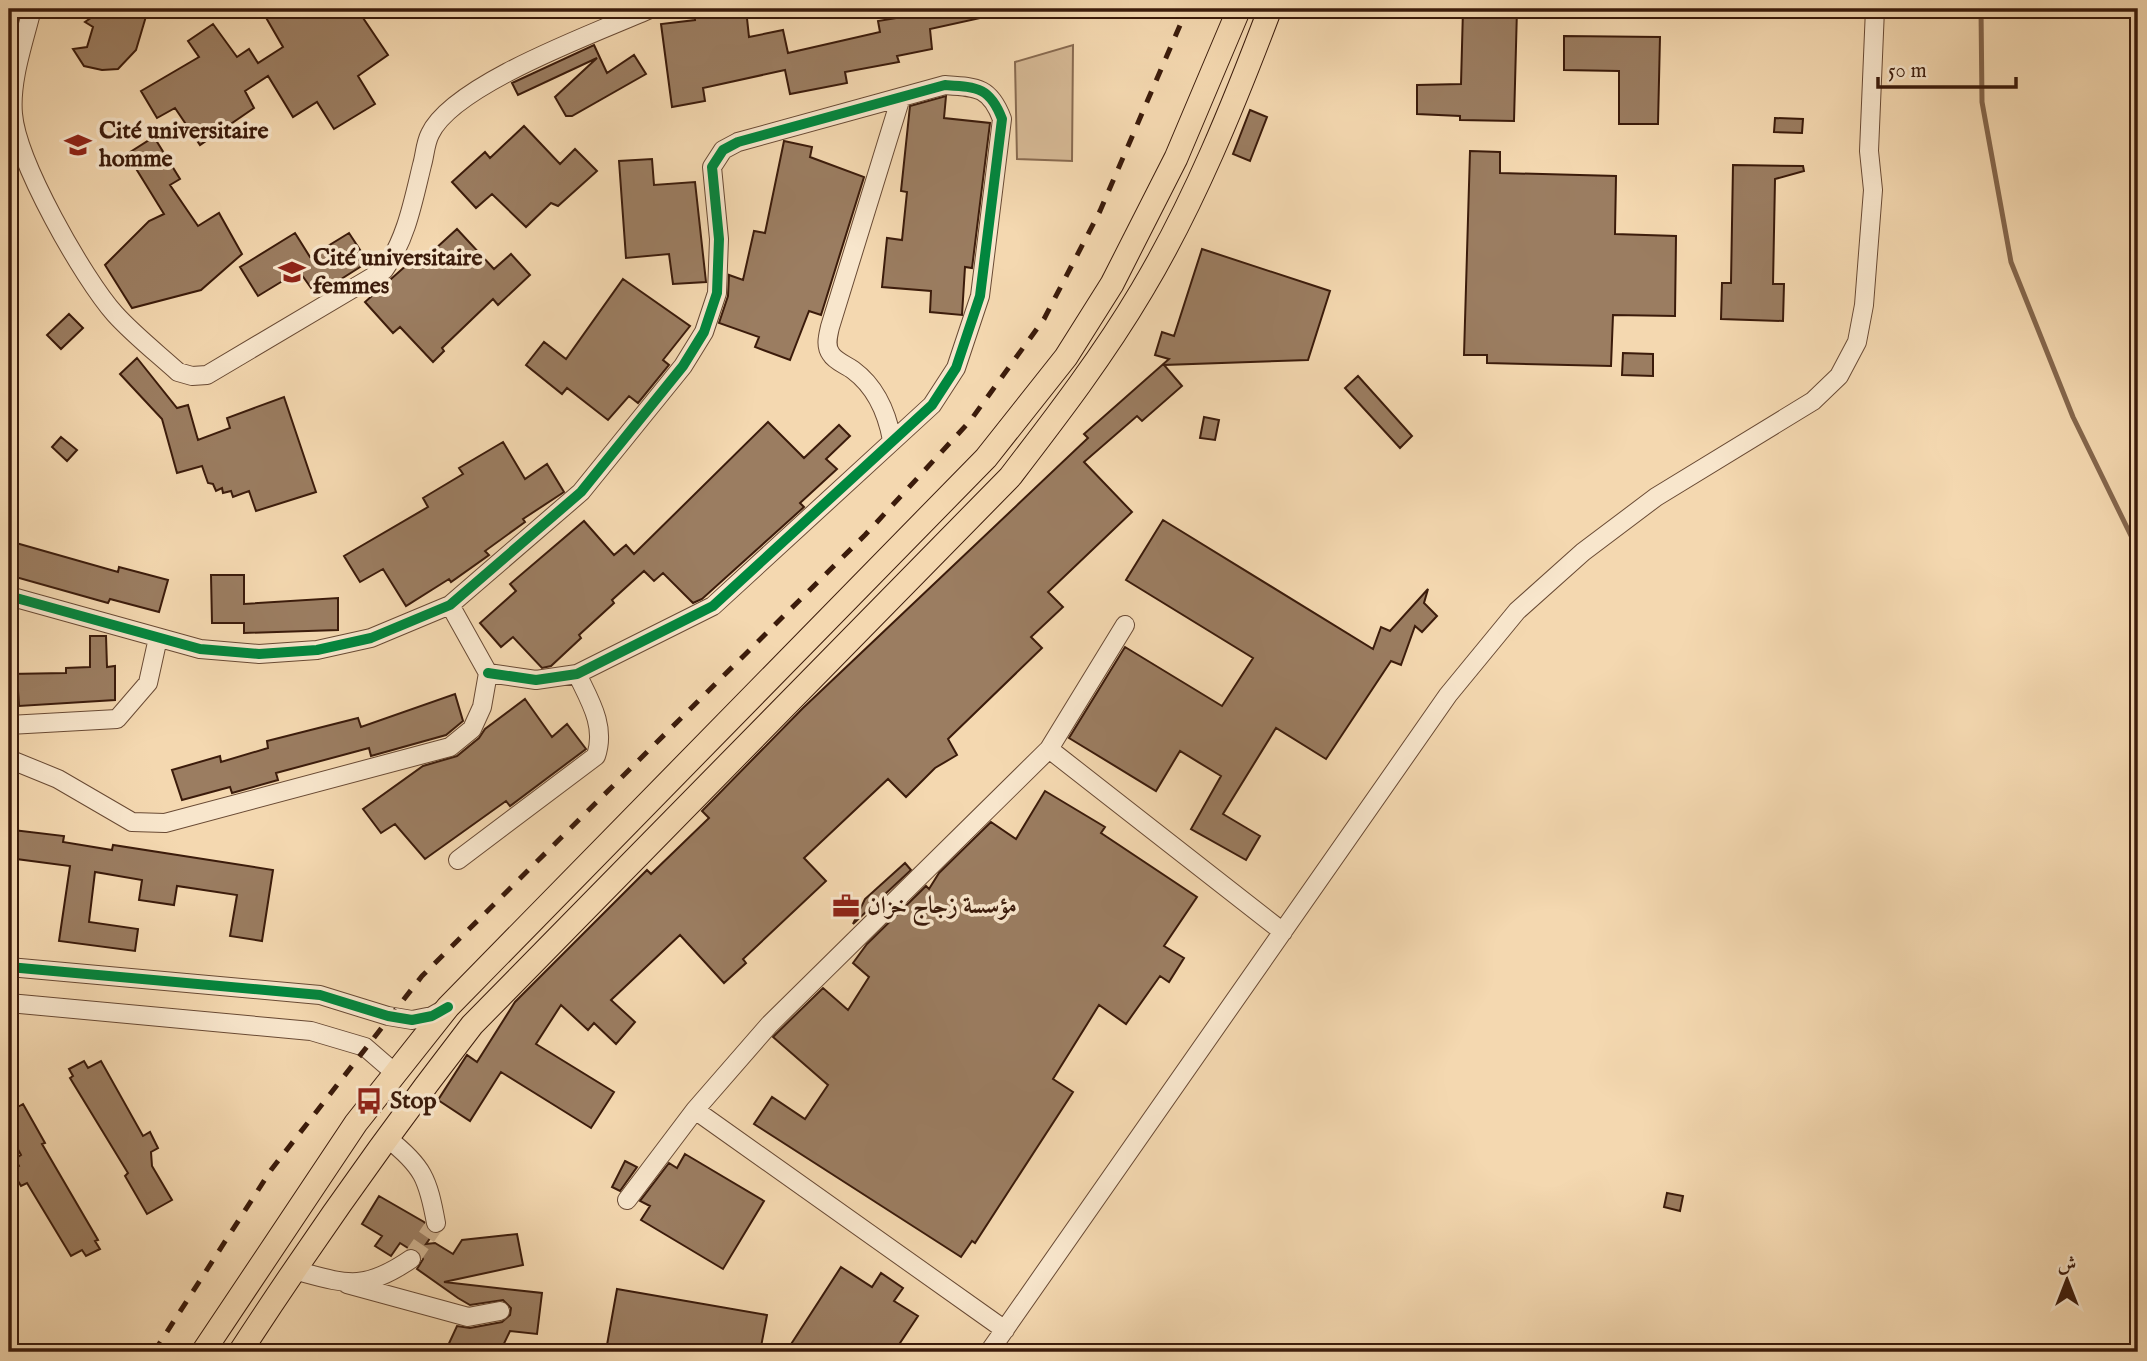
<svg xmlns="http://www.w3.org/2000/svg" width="2147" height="1361" font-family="'IM FELL English',Amiri,serif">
<rect width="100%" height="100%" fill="#f4d8b0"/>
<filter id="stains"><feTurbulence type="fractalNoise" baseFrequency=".00286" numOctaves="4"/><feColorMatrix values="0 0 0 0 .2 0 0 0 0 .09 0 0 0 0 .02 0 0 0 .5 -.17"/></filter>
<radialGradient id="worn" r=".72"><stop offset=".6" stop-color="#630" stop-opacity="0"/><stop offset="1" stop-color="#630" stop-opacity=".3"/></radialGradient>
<!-- green -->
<path fill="#d5b894" stroke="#886a50" stroke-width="2" d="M1073,45l-1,116 -55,-2 -2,-97z"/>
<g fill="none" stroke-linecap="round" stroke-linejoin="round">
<!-- stream -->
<path stroke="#84664c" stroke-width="5" d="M1981,9l1,93 29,160 62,155 65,133"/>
</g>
<!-- building -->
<path fill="#9b7d61" stroke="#3b1b0b" stroke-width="2" d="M104,9l43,4 -11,37 -18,19 -16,1 -18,-4 -11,-17 14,-2 6,-20 -8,-5z
M261,9h96l31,46 -30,21 17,28 -41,25 -17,-27 -24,15 -25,-41 -23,15 9,17 -54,37 -25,-37 -18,10 -16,-27 58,-34 -11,-16 25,-17 24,33 12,-8 9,14 25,-16z
M721,9h25l3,28 34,-7 5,23 92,-21 -2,-11 49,-8 -1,-4h68v6l-64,14 2,20 -35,7 2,6 -54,10 2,11 -57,11 -5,-24 -82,18 2,13 -33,6 -11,-83 34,-4 -1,-8z
M1463,9h54l-3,112 -54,-1v-4l-43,-2v-29l44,-1z
M1564,36l96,1 -2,87h-39v-53l-55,-1z
M594,45l13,28 27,-18 12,19 -74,42h-6l-11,-19 42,-39 -79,37 -6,-12z
M946,96l-2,22 46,5 -18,145 -7,-1 -3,48 -32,-3 1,-21 -49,-4 5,-49 15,2 5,-48 -6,-1 9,-85z
M1250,110l17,7 -17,44 -17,-7z
M1775,118l28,1 -1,14 -28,-1z
M524,126l36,38 15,-15 22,22 -39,35 -7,-3 -25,24 -34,-33 -16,14 -24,-26 33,-30 5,6z
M154,137l26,42 -10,6 28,41 21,-13 23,41 -41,36 -69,18 -27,-43 44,-44 15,-7 -37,-60z
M784,141l28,6 -2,10 54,20 -43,138 -12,-4 -19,49 -35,-13 4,-10 -40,-14 9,-27 1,-21 14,5 11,-49 11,2z
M1470,151l30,1v21l116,3 -1,58 61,2 -1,80 -62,-1 -2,51 -124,-3v-8h-23z
M652,159l2,26 41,-3 11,100 -33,2 -4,-30 -43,4 -7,-97z
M1733,165l70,1 1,5 -29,8 -2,105h11l-1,37 -62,-2 1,-36h9z
M457,229l37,40 17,-15 19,21 -32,30 -5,-6 -51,49 2,3 -11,11 -33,-35 -7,6 -28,-31 53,-47 5,5z
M295,233l15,24 39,-24 19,29 -52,33 -17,-24 -41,25 -18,-29z
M1202,249l128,42 -22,69 -144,5 18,21 -40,35 -5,-5 -53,46 48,50 -84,80 15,15 -32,30 11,11 -94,91 9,16 -22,13 -29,29 -18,-18 -84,79 22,23 -83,78 3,4 -22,20 -44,-48 -69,65 24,22 -19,22 -22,-21 -6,7 -27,-25 -25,39 78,48 -23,36 -90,-56 -31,49 -32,-21 29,-45 10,7 38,-60 132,-132 4,4 58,-56 -7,-7 101,-103 285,-270 -4,-4 85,-75 -14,-4 7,-23 12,4z
M623,279l67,47 -27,34 6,5 -31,38 -9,-7 -21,24 -41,-32 -5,6 -36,-29 18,-23 22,17z
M69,314l14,14 -22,21 -14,-14z
M1623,353l30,1v22l-31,-1z
M137,358l40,50 11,-3 10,35 32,-12 -3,-10 57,-21 32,95 -60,19 -7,-20 -16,6 -2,-6 -8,2 -1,-5 -6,3 -3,-7 -5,-1 -6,-17 -25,7 -15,-54 -42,-45z
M1358,376l54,60 -12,12 -55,-60z
M1204,417l15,3 -4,20 -15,-2z
M768,422l36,36 35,-33 11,11 -24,23 11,10 -37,34 4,4 -102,92 -9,4 -30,-30 -9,8 -10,-10 -32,29 2,3 -35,32 2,3 -30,28 -9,2 -29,-31 -12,10 -21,-24 36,-32 -6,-7 74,-63 30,34 12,-10 8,9z
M61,437l16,13 -10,11 -15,-14z
M503,442l22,37 22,-15 17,28 -41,27 2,3 -40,29 4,4 -38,27 -2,-3 -43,27 -23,-37 -23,13 -16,-26 84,-49 -5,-9 40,-24 -4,-6z
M1163,520l210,129 8,-22 9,4 38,-42 -4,14 13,13 -15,16 -7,-6 -14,39 -10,-4 -65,98 -50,-31 -53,86 37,22 -14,24 -55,-31 30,-53 -41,-25 -24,40 -87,-53 56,-91 97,59 31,-48 -127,-78z
M9,541l109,31 1,-5 49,13 -9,32 -49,-13 -2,4 -96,-27z
M211,575h33v29l94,-6v32l-94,3v-10h-32z
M90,636h16l1,31 8,-1v34l-96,6 -1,-15h-9v-17l57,-1v-5l24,-1z
M455,694l8,27 -17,14 -75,21 -2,-8 -93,25 2,7 -46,13 -2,-6 -48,13 -10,-30 48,-14 1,6 47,-14 -1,-7 91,-23 3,9z
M525,699l27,38 15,-13 19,25 -76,57 -4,-5 -81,58 -30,-35 -14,9 -18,-24 60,-43 34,-10 22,-18 6,-9z
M1045,791l60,36 -4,6 96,64 -33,49 20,12 -15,24 -9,-6 -34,48 -27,-19 -46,74 20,13 -98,151 -3,-2 -11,16 -207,-133 18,-27 33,22 23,-34 -55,-48 4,-4 46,-45 25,22 21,-33 -16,-14 14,-19 59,-58 3,3 10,-16 52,-51 25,17z
M13,830l51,6 -1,6 49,8 1,-5 160,25 -11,71 -32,-5 7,-41 -60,-9 -3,19 -35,-5 3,-20 -47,-8 -6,50 49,7 -3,22 -76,-10 11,-75 -61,-8v-26z
M905,863l6,7 -58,54 12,-25z
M84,1061l4,7 13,-7 42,75 7,-4 8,16 -7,4 1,14 20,34 -25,14 -22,-38 3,-3 -58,-95 3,-2 -4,-7z
M23,1104l22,39 -3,1 56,96 -3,1 5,8 -14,7 -4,-6 -11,6 -44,-73 -6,3 -9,-15 7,-5 -4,-7 6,-4 -12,-22v-21z
M685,1154l79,47 -41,68 -82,-49 9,-14 -10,-5 29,-38 8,5z
M625,1161l12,6 -17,24 -8,-4z
M1667,1193l16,3 -3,15 -16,-4z
M379,1196l45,26 9,12 -7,10 9,-1 18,11 9,-14 55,-6 6,31 -79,17 98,11 -5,41 -27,-3 -10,21h-55l12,-26 13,2 32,-6 8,-7 1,-7 -8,-8 -33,5 -12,-7 -41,-29 6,-10 -7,-10 -8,-1 -8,-5 -9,13 -16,-10 7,-10 -20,-12z
M841,1267l31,20 9,-14 22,15 -9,13 24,15 -24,36h-108z
M617,1289l150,26 -7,37h-113l-40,-7z"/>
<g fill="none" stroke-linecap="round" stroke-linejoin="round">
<!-- minor-tunnel -->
<path stroke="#cfb28f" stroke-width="18" stroke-dasharray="18 9" stroke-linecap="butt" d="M411,1259l25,-36"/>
<defs>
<path id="minor" d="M32,9c-8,33 -22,71 -19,105 4,48 70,164 102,200 19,21 42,39 63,58l14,4 15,-1 177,-105c22,-30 29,-68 38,-105 3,-10 3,-21 8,-31 23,-50 168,-102 220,-125
M892,440c-5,-27 -16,-53 -39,-70 -7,-5 -18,-9 -22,-16 -6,-8 -3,-18 -1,-27l71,-230
M9,596l191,53 59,5 58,-4 54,-12 79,-33 131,-113 102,-126 21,-34 13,-39 2,-54 -7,-72 11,-17 15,-8 207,-57c32,2 45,2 57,34l-22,177 -24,72 -24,37 -219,201 -136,68 -41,6 -48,-7
M9,725l108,-6 31,-36 10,-45
M1049,749l234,183
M9,759l49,20 74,43 33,1 285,-76 22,-18 10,-22 6,-34 -38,-68
M458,860l138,-104c10,-30 -6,-55 -19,-82
M9,967l311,28 68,21 24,4 20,-4 16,-9
M9,1003l302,28 54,16 30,26
M695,1110l310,220
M387,1138c36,28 41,41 49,85
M627,1200l68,-90 74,-85 280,-276 76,-124
M294,1270c52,14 69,22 117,-11
M347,1284l121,33 32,-6
M989,1352l459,-657 69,-84 66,-59 73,-55 157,-96 26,-25 18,-34 7,-37 9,-115 -4,-39 6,-142"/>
<path id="major" d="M203,1352l153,-229 92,-116 538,-549 80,-101 46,-73 64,-126 63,-149
M240,1352c73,-112 150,-221 232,-327l538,-548c46,-60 93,-121 132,-187 52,-87 92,-186 128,-281"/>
</defs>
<!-- minor casing -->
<use href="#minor" stroke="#694a34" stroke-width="20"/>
<!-- major casing -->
<use href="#major" stroke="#3b1b0b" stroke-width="25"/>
<!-- minor -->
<use href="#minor" stroke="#f8e6cc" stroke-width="18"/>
<!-- major -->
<use href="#major" stroke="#f4d8b0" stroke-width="23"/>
<!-- rail -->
<path stroke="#3b1b0b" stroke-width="5" stroke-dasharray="12 12" stroke-linecap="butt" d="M154,1352l117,-182 151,-194 443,-441 105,-114 74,-102 56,-108 87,-202"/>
<defs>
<path id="cycleway" d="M9,596l191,53 59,5 58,-4 54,-12 79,-33 131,-113 102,-126 21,-34 13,-39 2,-54 -7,-72 11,-17 15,-8 207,-57c32,2 45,2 57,34l-22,177 -24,72 -24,37 -219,201 -136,68 -41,6 -48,-7
M9,967l311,28 68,21 24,4 20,-4 16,-9"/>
</defs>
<!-- cycleway casing -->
<use href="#cycleway" stroke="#f8e6cc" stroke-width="15"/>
<!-- cycleway -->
<use href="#cycleway" stroke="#00873e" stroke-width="10"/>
</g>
<!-- icons -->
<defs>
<symbol id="university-bare" viewBox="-9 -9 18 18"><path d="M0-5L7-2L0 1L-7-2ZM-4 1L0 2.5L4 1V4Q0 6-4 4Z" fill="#8f2418" stroke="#f8e6cc" stroke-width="2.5" paint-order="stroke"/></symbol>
<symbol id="office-bare" viewBox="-9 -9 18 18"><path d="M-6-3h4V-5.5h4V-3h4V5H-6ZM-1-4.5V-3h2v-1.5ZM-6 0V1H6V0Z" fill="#8f2418" stroke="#f8e6cc" stroke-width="2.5" paint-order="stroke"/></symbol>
<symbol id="bus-bare" viewBox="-9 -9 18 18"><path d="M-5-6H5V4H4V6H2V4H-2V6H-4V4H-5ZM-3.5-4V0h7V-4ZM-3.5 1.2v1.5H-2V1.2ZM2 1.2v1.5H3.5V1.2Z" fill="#8f2418" stroke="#f8e6cc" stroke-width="2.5" paint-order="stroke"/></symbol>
</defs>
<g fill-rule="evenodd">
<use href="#university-bare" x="59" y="126" width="38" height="38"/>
<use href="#university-bare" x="273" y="253" width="38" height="38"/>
<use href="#office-bare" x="827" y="887" width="38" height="38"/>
<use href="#bus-bare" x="350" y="1082" width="38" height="38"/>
</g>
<g text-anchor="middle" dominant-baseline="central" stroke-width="7" stroke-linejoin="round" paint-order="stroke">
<!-- poi labels -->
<g font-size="24" font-weight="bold" fill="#3b1b0b" stroke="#f8e6cc" text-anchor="start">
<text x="99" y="131">Cité universitaire<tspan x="99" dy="28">homme</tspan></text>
<text x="313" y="258">Cité universitaire<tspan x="313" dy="28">femmes</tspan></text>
<text x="867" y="906">مؤسسة زجاج خزان</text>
<text x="390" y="1101">Stop</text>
</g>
</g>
<!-- margin -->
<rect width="2147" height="1361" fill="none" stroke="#f4d8b0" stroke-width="35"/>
<rect x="10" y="10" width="2126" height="1340" fill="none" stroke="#3b1b0b" stroke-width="3.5"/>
<rect x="18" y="18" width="2112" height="1326" fill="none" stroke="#3b1b0b" stroke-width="2"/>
<!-- north arrow -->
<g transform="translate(2067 1280)" stroke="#f8e6cc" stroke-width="5" paint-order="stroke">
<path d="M0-5L12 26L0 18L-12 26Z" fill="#3b1b0b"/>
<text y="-10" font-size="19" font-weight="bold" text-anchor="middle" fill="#3b1b0b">ش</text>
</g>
<!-- scale -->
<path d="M1878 77v10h138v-10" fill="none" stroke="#3b1b0b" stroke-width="3.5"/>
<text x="1888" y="77" font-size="21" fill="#3b1b0b" stroke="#f8e6cc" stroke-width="5" paint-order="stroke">50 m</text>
<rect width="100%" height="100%" filter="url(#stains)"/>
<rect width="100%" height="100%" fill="url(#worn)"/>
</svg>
